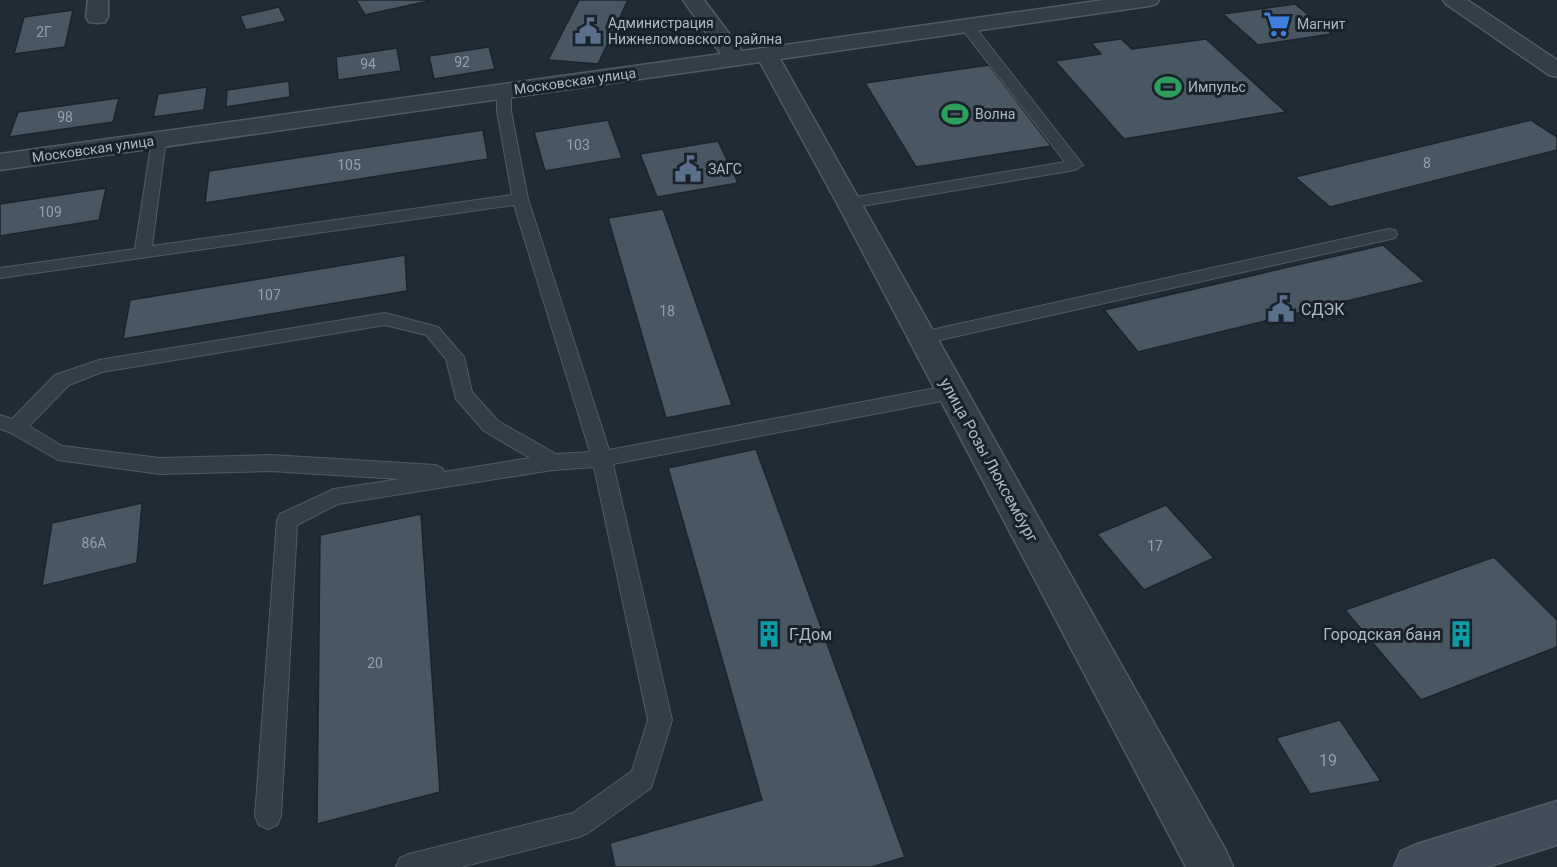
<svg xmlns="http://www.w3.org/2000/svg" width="1557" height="867" font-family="Roboto,sans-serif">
<rect width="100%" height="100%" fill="#202c35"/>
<!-- building -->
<path fill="#485761" stroke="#1a242c" stroke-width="1.5" d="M356,0h73v1l-64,14z
M579,0h49l-30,64 -50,-4z
M1295,4l37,30 -74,11 -35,-31z
M279,7l7,14 -40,9 -6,-14z
M73,10l-8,37 -51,7 10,-37z
M1121,39l11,10 74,-10 80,73 -162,27 -69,-78 46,-7 -10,-11z
M489,47l6,22 -61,10 -5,-23z
M397,48l4,23 -63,9 -2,-23z
M989,65l62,81 -135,21 -51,-84z
M289,81l1,16 -64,10 1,-17z
M207,87l-3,23 -51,7 5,-23z
M119,98l-6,24 -104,15 9,-25z
M608,120l14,38 -77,13 -11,-39z
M1531,120l26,17v13l-227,57 -35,-30z
M483,130l5,29 -283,44 4,-32z
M718,141l20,42 -81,14 -17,-43z
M106,188l-7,32 -99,16v-32z
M663,209l69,196 -66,13 -58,-200z
M1383,245l42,37 -287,70 -34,-42z
M405,255l2,36 -284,48 7,-39z
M756,449l149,408 -33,10h-257l-5,-24 152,-43 -94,-332z
M142,503l-5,60 -95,23 10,-63z
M1166,505l48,53 -70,32 -47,-56z
M421,514l19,278 -123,32 3,-289z
M1494,557l63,63v27l-136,53 -76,-90z
M1340,720l41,61 -71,13 -34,-56z"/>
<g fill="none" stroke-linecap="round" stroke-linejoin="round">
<defs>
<path id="lane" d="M967,22l5,1 111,142 -8,5 -225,38 -6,-2 -2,-3 8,-5 215,-36 -103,-133 -1,-3 1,-3z
M504,87l7,4v20l17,88 81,251 343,-65 7,2 2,5 -2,5 -7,2 -339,65 59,256 -21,68 -63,45 -9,4 -118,30h-65l4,-9 9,-4 164,-41 59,-42 16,-51 -54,-253 -41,3 -215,34 -41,21 -16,291 -4,9 -9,4 -9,-4 -4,-9 22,-296 3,-6 54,-25 66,-10 -129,-8 -111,3 -102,-14 -49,-28 -9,-3v-14l12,4 43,-44 44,-15 286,-47 53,14 26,30 8,35 26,29 58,33 34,-2 -76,-247 -514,73v-10l135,-19 17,-110 7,-4 7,4 -14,107 360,-51 -15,-84v-20zM385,325l41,10 20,24 10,40 28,32 46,27 -86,14 -2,-4 -7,-3 -164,-10 -111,3 -98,-12 -33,-20 40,-41 33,-13z
M1389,229l6,1 2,4 -2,4 -473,106 -6,-2 -3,-4 3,-4 6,-2z"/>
<path id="street" d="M88,0h20v17l-3,5 -8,1 -8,-1 -3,-5z
M683,0h21l38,51 362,-51h55l-3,4 -7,2 -369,53 446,792 7,16h-47l-349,-664 -77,-141 -760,108v-16l721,-100z
M1443,0h24l90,60v17l-8,-2 -103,-71z"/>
<path id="secondary" d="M1557,801v44l-70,22h-93l7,-16 16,-7z"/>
</defs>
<!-- lane casing -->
<use href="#lane" stroke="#505b64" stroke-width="2"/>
<!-- street casing -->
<use href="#street" stroke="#505b64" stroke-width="3"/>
<!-- secondary casing -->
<use href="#secondary" stroke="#505b64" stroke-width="3"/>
<!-- lane -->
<use href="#lane" fill="#333e46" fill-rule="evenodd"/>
<!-- street -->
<use href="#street" fill="#333e46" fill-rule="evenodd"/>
<!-- secondary -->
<use href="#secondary" fill="#414d59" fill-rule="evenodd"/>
</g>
<!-- icons -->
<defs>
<symbol id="supermarket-bare" viewBox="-9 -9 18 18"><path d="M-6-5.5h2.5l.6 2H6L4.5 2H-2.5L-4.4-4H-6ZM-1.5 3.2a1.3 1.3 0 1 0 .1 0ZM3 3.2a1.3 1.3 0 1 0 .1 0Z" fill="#3f7fe0" stroke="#19222a" stroke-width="2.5" paint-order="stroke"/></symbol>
<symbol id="civic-bare" viewBox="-9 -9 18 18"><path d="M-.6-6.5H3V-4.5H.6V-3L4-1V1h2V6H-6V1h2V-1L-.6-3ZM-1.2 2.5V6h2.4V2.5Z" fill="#5c6f8a" stroke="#19222a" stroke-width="2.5" paint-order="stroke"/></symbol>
<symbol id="stadium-bare" viewBox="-9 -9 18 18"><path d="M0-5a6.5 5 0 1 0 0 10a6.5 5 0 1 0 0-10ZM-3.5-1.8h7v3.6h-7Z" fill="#2e9e5b" stroke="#19222a" stroke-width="2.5" paint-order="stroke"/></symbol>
<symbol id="building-bare" viewBox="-9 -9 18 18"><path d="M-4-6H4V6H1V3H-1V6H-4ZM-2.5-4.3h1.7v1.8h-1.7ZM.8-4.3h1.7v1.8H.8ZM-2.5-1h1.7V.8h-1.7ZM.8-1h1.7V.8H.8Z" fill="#0f9aa8" stroke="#19222a" stroke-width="2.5" paint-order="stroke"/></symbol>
</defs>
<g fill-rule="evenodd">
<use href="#supermarket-bare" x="1258" y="5" width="38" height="38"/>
<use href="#civic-bare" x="569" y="12" width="38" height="38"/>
<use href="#stadium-bare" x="1149" y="68" width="38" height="38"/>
<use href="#stadium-bare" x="936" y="95" width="38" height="38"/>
<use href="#civic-bare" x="669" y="150" width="38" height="38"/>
<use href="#civic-bare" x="1262" y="290" width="38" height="38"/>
<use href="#building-bare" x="750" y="615" width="38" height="38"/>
<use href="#building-bare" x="1442" y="615" width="38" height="38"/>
</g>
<g text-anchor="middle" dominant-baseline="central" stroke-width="6" stroke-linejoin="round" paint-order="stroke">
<!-- far-poi labels -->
<g font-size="14" fill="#adb9c3" stroke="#19222a" text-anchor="start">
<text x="608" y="23">Администрация<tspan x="608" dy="16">Нижнеломовского райлна</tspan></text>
<text x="1297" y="24">Магнит</text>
<text x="1188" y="87">Импульс</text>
<text x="975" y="114">Волна</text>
<text x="708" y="169">ЗАГС</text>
</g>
<!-- number labels -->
<g font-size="14" fill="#94a0aa">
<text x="44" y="32">2Г</text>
<text x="462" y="62">92</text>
<text x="368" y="64">94</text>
<text x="65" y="117">98</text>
<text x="578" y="145">103</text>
<text x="1427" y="163">8</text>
<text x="349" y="165">105</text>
<text x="50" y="212">109</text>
<text x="269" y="295">107</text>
<text x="667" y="311">18</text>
<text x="94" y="543">86А</text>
<text x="1155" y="546">17</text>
<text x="375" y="663">20</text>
</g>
<!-- far-street labels -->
<g font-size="14" fill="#adb9c3" stroke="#19222a">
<text transform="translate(575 81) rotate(-8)">Московская улица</text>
<text transform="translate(93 149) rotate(-8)">Московская улица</text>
</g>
<!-- poi labels -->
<g font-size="16" fill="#adb9c3" stroke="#19222a" text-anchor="start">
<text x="1301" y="309">СДЭК</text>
<text x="789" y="634">Г-Дом</text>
<text x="1441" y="634" text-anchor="end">Городская баня</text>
</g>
<!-- street labels -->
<g font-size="16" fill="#adb9c3" stroke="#19222a">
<text transform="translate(989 460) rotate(61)">улица Розы Люксембург</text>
</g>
<!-- near-number labels -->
<g font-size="16" fill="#94a0aa">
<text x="1328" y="760">19</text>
</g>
</g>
</svg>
